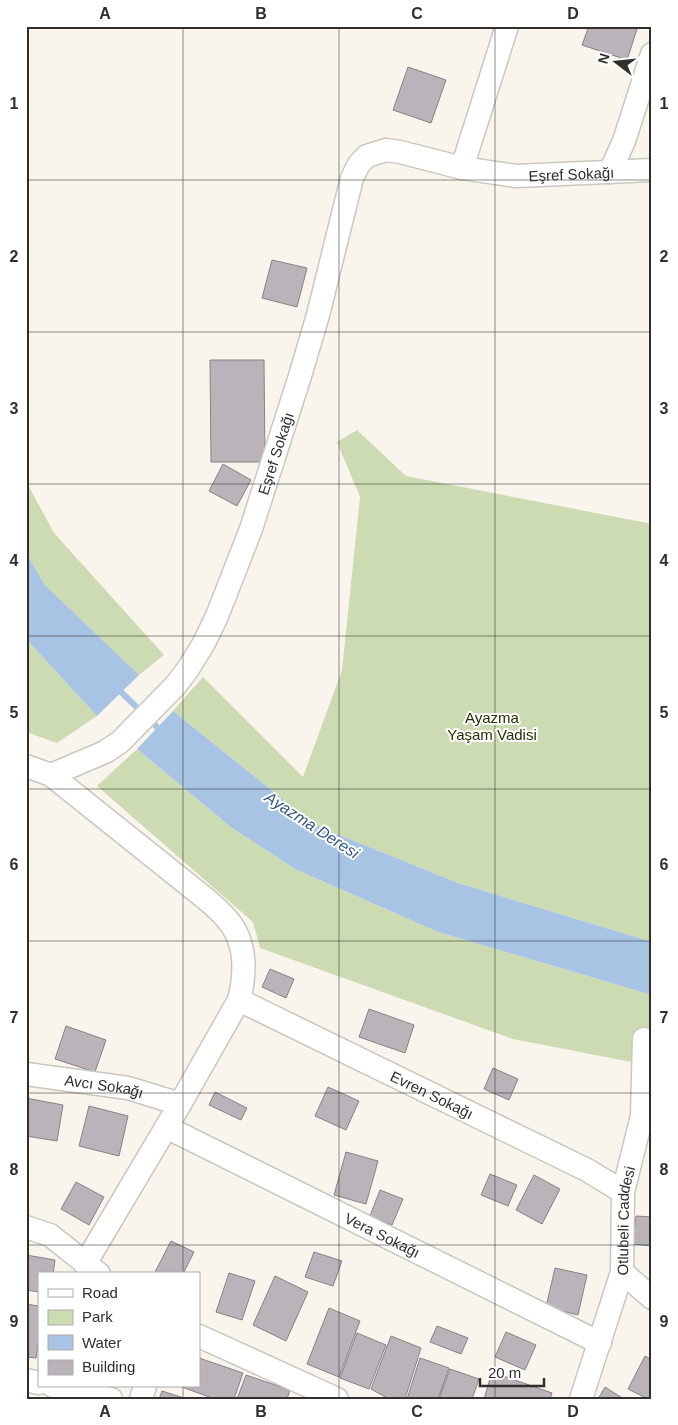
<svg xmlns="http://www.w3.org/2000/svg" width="678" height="1425" font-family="Arial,sans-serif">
<rect width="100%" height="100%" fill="#f9f5ec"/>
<!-- green -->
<path fill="#cddbb2" d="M357,430l49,46 246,48v418l-194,-59 -143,-58 -142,-114 30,-34 100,100 39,-107 18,-173 -23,-55z
M26,481l28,52 110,122 -25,20 -95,-91 -18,-32z
M26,639l71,77 -40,27 -31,-11z
M137,749l95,79 63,41 143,63 214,63v71l-139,-27 -253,-91 -7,-26 -156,-136z"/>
<!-- water -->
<path fill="#a7c4e5" d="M26,552l18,32 95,91 -42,41 -71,-77z
M173,711l142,114 143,58 194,59v53l-214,-63 -143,-63 -63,-41 -95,-79z"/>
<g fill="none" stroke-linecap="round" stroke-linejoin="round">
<!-- stream -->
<path stroke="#a7c4e5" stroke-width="6" d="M115,686l48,47"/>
</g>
<!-- building -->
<path fill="#bbb3ba" stroke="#888187" d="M589,26h49l-11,34 -45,-15z
M408,67l38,13 -15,43 -38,-13z
M272,260l35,8 -10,39 -35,-9z
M210,360h54l1,102h-54z
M223,464l28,16 -14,26 -28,-15z
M270,969l24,10 -8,19 -24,-11z
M369,1009l45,16 -9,28 -46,-16z
M66,1026l40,14 -11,32 -40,-13z
M493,1068l25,11 -9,21 -25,-11z
M328,1087l31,14 -13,29 -31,-14z
M215,1092l32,16 -6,12 -32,-15z
M26,1098l37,7 -6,36 -31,-5z
M89,1106l39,10 -9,40 -40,-10z
M346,1152l32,9 -12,43 -32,-9z
M490,1174l27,11 -9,21 -27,-11z
M534,1175l26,14 -18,35 -26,-14z
M76,1182l28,15 -15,28 -28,-16z
M380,1190l23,9 -11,26 -22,-9z
M636,1216l16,1v29l-19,-2z
M171,1241l23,11 -11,22h-29z
M314,1252l28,9 -9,25 -28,-9z
M26,1255l29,5 -2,14h-14v18l-13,-2z
M555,1268l32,7 -9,40 -32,-8z
M229,1273l26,8 -13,39 -26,-8z
M275,1276l33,16 -22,49 -33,-16z
M26,1304l13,2v33l-3,19 -10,-1z
M329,1308l31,13 -21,56 -32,-13z
M437,1326l31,12 -7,16 -31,-12z
M506,1332l30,13 -11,25 -30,-13z
M357,1333l29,12 -17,44 -29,-11z
M391,1336l30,12 -16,51h-16l-18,-10z
M645,1356l7,4v39h-4l-20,-10z
M199,1358l44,15 -9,26h-19l-36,-13h20z
M420,1358l29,10 -11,31h-31z
M450,1369l29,10 -7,20h-33z
M492,1372l60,21 -2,6h-66z
M246,1375l44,15 -3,9h-50z
M605,1387l19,12h-26z
M162,1391l25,8h-28z"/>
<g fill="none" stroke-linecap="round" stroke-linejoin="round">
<defs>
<g id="street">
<path d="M462,168l45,-142"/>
<path d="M610,172l14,-31 28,-87"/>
<path d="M26,766l25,9 155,124c7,6 14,12 20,19 21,23 20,54 13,82l-59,104 -95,160"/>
<path id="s1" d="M51,775l54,-23 15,-10 55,-56 13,-17 16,-26 13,-27 34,-87 49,-153 18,-61 34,-137 7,-14 8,-8 19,-6 14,2 62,16 54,8 136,-6"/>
<path id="s2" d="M239,1000l348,170 36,22"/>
<path id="s3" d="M26,1074l102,14 52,16"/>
<path id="s4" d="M166,1127l434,216"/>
<path d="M26,1227l24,8 49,39"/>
<path d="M622,1272l30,26"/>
<path d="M199,1336l138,63"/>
<path d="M26,1380l13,3"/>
<path d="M53,1386l58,13"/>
<path d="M141,1399l4,-13"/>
<path id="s5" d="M581,1399l41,-127 1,-80 19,-76 2,-77"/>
</g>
</defs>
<!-- street casing -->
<use href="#street" stroke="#cac7be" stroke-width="25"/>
<!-- street -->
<use href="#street" stroke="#fff" stroke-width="22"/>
</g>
<!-- grid -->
<path fill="none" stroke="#302f2b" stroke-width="1" stroke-opacity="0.55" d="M183,26v1248M339,26v1373M495,26v1373M26,180h626M26,332h626M26,484h626M26,636h626M26,789h626M26,941h626M26,1093h626M26,1245h626M183,1386v13"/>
<g text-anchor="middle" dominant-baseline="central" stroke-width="4" stroke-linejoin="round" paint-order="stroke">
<!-- street labels -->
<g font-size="15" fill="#302f2b" stroke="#fff">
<text stroke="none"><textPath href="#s1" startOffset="931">Eşref Sokağı</textPath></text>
<text stroke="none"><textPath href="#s1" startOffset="410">Eşref Sokağı</textPath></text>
<text stroke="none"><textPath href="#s3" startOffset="79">Avcı Sokağı</textPath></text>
<text stroke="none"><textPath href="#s2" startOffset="215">Evren Sokağı</textPath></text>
<text stroke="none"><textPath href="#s5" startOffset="185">Otlubeli Caddesi</textPath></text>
<text stroke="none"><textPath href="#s4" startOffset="242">Vera Sokağı</textPath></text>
</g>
<!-- park labels -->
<g font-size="15" fill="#243001" stroke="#fff">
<text x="492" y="717">Ayazma<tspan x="492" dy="17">Yaşam Vadisi</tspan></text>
</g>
<!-- water labels -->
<g font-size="16" font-style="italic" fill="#2e5784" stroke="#fff">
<text transform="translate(312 825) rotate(33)">Ayazma Deresi</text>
</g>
</g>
<!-- border -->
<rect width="678" height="1425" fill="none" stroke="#ffffff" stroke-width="55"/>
<!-- legend -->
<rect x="38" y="1272" width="162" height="115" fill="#ffffff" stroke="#acacaa"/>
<rect x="48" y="1289" width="25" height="8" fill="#ffffff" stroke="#acacaa"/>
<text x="82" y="1298" font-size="15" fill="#302f2b">Road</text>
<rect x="48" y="1310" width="25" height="15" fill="#cddbb2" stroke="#acacaa"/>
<text x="82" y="1322" font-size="15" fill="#302f2b">Park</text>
<rect x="48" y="1335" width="25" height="15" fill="#a7c4e5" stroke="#acacaa"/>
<text x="82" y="1348" font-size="15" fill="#302f2b">Water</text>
<rect x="48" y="1360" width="25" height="15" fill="#bbb3ba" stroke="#acacaa"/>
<text x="82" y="1372" font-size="15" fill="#302f2b">Building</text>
<!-- north arrow -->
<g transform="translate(616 62) rotate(286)" stroke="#ffffff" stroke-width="4" paint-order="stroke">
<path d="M0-4L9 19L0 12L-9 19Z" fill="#302f2b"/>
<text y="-8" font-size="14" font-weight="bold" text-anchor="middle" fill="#302f2b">N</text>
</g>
<!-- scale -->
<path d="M480 1378v8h64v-8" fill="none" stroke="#302f2b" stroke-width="2.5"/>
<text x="488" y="1378" font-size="15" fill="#302f2b" stroke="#ffffff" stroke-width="4" paint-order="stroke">20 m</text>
<rect x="28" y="28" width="622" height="1370" fill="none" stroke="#302f2b" stroke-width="2"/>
<g font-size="16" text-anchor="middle" font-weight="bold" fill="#302f2b">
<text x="105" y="19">A</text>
<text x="261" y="19">B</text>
<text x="417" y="19">C</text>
<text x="573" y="19">D</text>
<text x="14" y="109">1</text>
<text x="664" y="109">1</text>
<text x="14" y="262">2</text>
<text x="664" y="262">2</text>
<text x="14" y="414">3</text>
<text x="664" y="414">3</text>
<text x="14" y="566">4</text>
<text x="664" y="566">4</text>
<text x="14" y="718">5</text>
<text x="664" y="718">5</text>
<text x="14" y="870">6</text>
<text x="664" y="870">6</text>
<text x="14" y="1023">7</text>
<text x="664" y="1023">7</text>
<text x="14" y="1175">8</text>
<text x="664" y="1175">8</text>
<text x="14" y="1327">9</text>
<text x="664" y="1327">9</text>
<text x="105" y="1417">A</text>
<text x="261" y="1417">B</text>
<text x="417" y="1417">C</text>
<text x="573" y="1417">D</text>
</g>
</svg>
